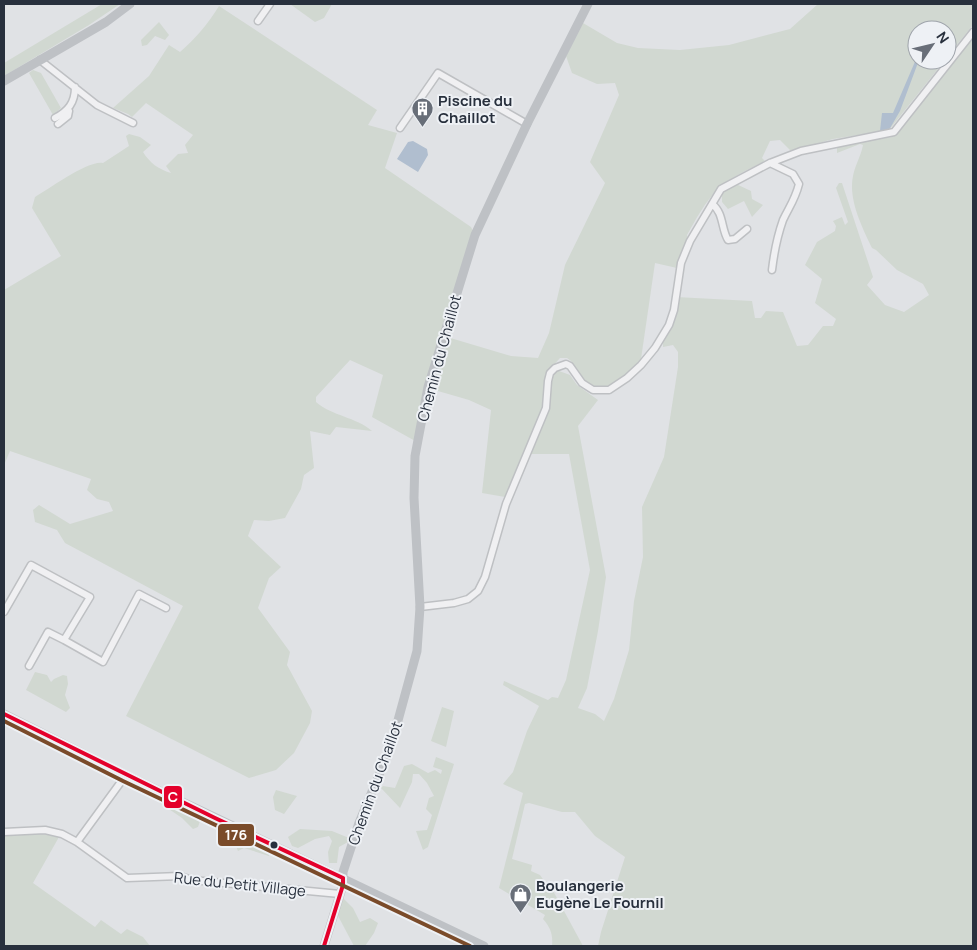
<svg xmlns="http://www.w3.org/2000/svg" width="977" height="950" font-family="Manrope,sans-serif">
<rect width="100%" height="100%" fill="#e0e2e5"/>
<!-- green -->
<path fill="#d1d8d1" d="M102,4h18l-31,21 -85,51v-13z
M290,4h42l-8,14 -9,4z
M818,4h155v21l-26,32v-27h-30v30h28l-56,70 -56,9 -42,12 -11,-11 -10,1 -8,17 3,3c-16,8 -34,16 -47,28 -13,13 -22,30 -31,46 2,9 -3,13 -6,20 -2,4 -3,9 -4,13l-22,-5 -14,96 -14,15 -15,11 -10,3 -12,-3 -7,-4 -12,-20 -4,-3h-7l-9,10 19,7 7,10 21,15 -20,26 28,151 -8,54 -11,57 -9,20 17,6 9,7 10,-22 15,-49 5,-49 9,-44 -1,-50 22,-50 14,-90v-15l-5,-7 -10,2v-10l13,-40 76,4 3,17h6l5,-7 17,1 14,34 11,-1 15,-19h10l3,-7 -21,-16 7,-24 -17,-14 12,-23 18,-11 1,-5 -3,-5 9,-4 3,8 3,-3 -12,-34 3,-5h3l31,94 -6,8 18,20 19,7 25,-17 -6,-11 -26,-14 -21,-20 -4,-2c-10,-21 -24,-49 -19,-72 2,-11 8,-20 10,-31l-3,-1 -23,9v-5l6,-3 49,-8 81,-102v911h-375l3,-14 24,-75 -30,-21 -20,-24h-13l-33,-9 -4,1 -13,55 20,6 -1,6 9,4 7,10 4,2 32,59h-31c1,-11 -1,-18 -9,-27l2,-4 -46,-27 24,-95 -20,-9 10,-12 14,-41 12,-25 -36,-21 1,-4 44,19 4,-3 6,1 8,-18 24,-110 -21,-116h-38l-26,43 -23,-4 9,-83 -22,-10 -38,-11 16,-52 64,19 27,2 11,-25 16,-68 40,-82 -15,-21 29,-67 -4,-12 -18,1 -25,-11 -6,-17 17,-33 34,20 21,5 42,2 49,-5 61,-16z
M219,6l158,104 -9,15 29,8 -12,35 86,59 4,8 -47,152 -11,55 -45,-25 11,-42 -33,-15 -34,37v5c16,14 40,15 56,29l-36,-4 -6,8 -20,-4 4,37 -10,7 -3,14 -16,29 -16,3 -15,-1 -6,16 33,31 -12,11 -11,30 32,44 -3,13 25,46 -2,12 -16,30 -18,17 -27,8 -123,-62 57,-110 -118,-63 -8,-13 -22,-8 -2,-12 6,-5 31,19 43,-13 -4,-9 -12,-3 -10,-9 4,-11 -81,-28 -6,14v-175l57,-34 -29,-48 3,-11c14,-8 53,-37 68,-34l26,-17 -3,-10 3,-2 11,3 11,8 -8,7c7,11 15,17 28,21l-5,-7 12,-12 10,-1 -3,-8 8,-10 -47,-32 -14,14 -4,-3 -15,-6 36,-32 20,-31 11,7c16,-14 28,-28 39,-46z
M159,22l10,13 -4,5 -10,-4 -8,9 -5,1 -1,-6z
M33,70l8,3 20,35 -8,7 -24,-42z
M736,184l15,7 1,8 11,6 -11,12 -8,-16 -16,8 -6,-7v-11z
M35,672l12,3 4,7 3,-3 9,-4 4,1 1,8 -3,11 5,13 -4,4 -40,-22z
M442,707l12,4 -8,36 -15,-6z
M436,757l18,7 -26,83 -5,3 -7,-19 11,-1 5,-15 -6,-6 3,-11 5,-2 -7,-13 -8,-9h-6l-1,8 -12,26 -19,-20 2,-2 12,2 9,-22 8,-2 16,9 7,-3 6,4 1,-4 -9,-3z
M276,790l21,6 -13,18 -9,-4 -2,-13z
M161,797l40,21 -3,9 -5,2 -11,-11 -22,-15 -3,-4z
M226,828l45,22 -2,6 -25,-8 -6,3 -6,-14 -6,-4z
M300,829l32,2 17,7 -1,4 -9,5 -2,16h-8l-1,-11 4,-11 -3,-5 -14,3 -17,9 -6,-2 -4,-9z
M37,833l22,4 -26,46 62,44 6,-7 20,14 6,-5 16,8 7,9h-146v-111z
M343,898l10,10 7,14 10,-4 8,5 -4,10 -9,13h-11l-17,-32z"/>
<!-- water -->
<path fill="#b0becf" d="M917,57v3h2l-19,51 -11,19 -9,1 2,-18h11z
M413,141l14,8 1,6 -10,17 -21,-13 11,-17z"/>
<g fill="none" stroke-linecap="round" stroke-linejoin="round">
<defs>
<path id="street" d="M258,21l12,-17
M40,60l57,45 36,18
M55,118c13,-7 20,-15 20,-31
M58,124l10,-8 1,-5
M400,128l38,-55 89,51
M770,163l23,11 6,10c-4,16 -10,23 -16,36 -6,17 -9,33 -11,50
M712,204c12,9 9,25 16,36l7,-1 12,-10
M420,607l34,-4 14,-4 10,-8 7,-14 21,-73 40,-96 2,-27 2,-8 5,-5 11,-4 4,2 12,17 11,7h16l18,-12 14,-13 14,-17 14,-23 5,-15 7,-47 9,-22 31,-52 49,-26 31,-12 93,-19 79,-100
M4,612l27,-47 59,32 -26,43 39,22 36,-68 27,14
M29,666l19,-34 16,8
M4,832l41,-2 17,4 15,8 50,36 53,-2 12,4 148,14
M77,842l49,-67
M324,946l19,-61v-7"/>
</defs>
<!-- street casing -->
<use href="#street" stroke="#bec0c3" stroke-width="9"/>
<!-- street -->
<use href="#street" stroke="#f0f0f2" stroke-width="6"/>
<!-- secondary -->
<path stroke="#bec1c5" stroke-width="9" d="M4,81l102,-59 24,-18
M4,714l122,61 358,171
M343,878v-6l16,-49 32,-77 26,-95 3,-44 -6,-109 1,-42 13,-69 47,-152 52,-111 61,-120"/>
<defs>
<path id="bus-1" d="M4,714l211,104 128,60
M324,946l19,-61v-7"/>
<path id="bus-2" d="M4,721l119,60 347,165"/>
</defs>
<!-- bus-1 casing -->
<use href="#bus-1" stroke="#eef1f5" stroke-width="8"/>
<!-- bus-2 casing -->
<use href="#bus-2" stroke="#eef1f5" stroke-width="8"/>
<!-- bus-1 -->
<use href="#bus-1" stroke="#e4002b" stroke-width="4"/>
<!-- bus-2 -->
<use href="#bus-2" stroke="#7a4b2a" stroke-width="4"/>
</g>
<!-- icons -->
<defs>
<symbol id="building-pin" viewBox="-11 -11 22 30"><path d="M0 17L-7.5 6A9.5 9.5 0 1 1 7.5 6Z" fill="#686e78" stroke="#eef1f5"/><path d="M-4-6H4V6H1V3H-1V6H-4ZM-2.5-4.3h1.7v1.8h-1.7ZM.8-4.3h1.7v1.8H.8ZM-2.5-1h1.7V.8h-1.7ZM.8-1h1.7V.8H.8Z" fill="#fff"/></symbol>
<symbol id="shop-pin" viewBox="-11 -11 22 30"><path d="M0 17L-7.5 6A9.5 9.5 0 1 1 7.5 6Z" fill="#686e78" stroke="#eef1f5"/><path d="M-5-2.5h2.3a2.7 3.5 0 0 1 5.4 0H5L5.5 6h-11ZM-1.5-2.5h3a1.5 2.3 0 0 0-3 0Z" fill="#fff"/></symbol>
</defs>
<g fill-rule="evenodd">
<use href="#building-pin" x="410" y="96" width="25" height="34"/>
<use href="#shop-pin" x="508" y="882" width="25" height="34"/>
</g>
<!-- markers -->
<circle fill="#28303d" stroke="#eef1f5" stroke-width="2" cx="274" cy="845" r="4.5"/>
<g text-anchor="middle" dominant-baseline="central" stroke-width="4" stroke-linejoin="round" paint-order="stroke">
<!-- poi labels -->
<g font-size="15" font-weight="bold" fill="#28303d" stroke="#eef1f5" text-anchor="start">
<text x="438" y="100">Piscine du<tspan x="438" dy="17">Chaillot</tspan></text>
<text x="536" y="885">Boulangerie<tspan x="536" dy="17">Eugène Le Fournil</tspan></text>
</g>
<!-- street labels -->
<g font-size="15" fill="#28303d" stroke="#eef1f5">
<text transform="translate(439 358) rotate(-75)">Chemin du Chaillot</text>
<text transform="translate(375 783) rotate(-70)">Chemin du Chaillot</text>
<text transform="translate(240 884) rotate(6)">Rue du Petit Village</text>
</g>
</g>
<g stroke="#eef1f5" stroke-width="2">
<rect x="163" y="785" width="20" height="24" rx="5" fill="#e4002b"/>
<rect x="217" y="823" width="38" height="24" rx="5" fill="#7a4b2a"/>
</g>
<g font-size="14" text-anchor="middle" font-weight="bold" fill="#fff">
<text x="173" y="802">C</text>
<text x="236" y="840">176</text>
</g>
<!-- border -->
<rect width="977" height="950" fill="none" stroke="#28303d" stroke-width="10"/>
<!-- north arrow -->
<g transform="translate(932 45) rotate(55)"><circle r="24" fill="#eef1f5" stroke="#9fa4ab"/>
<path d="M0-4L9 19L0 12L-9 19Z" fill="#686e78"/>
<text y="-8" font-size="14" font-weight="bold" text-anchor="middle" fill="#28303d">N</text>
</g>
</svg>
